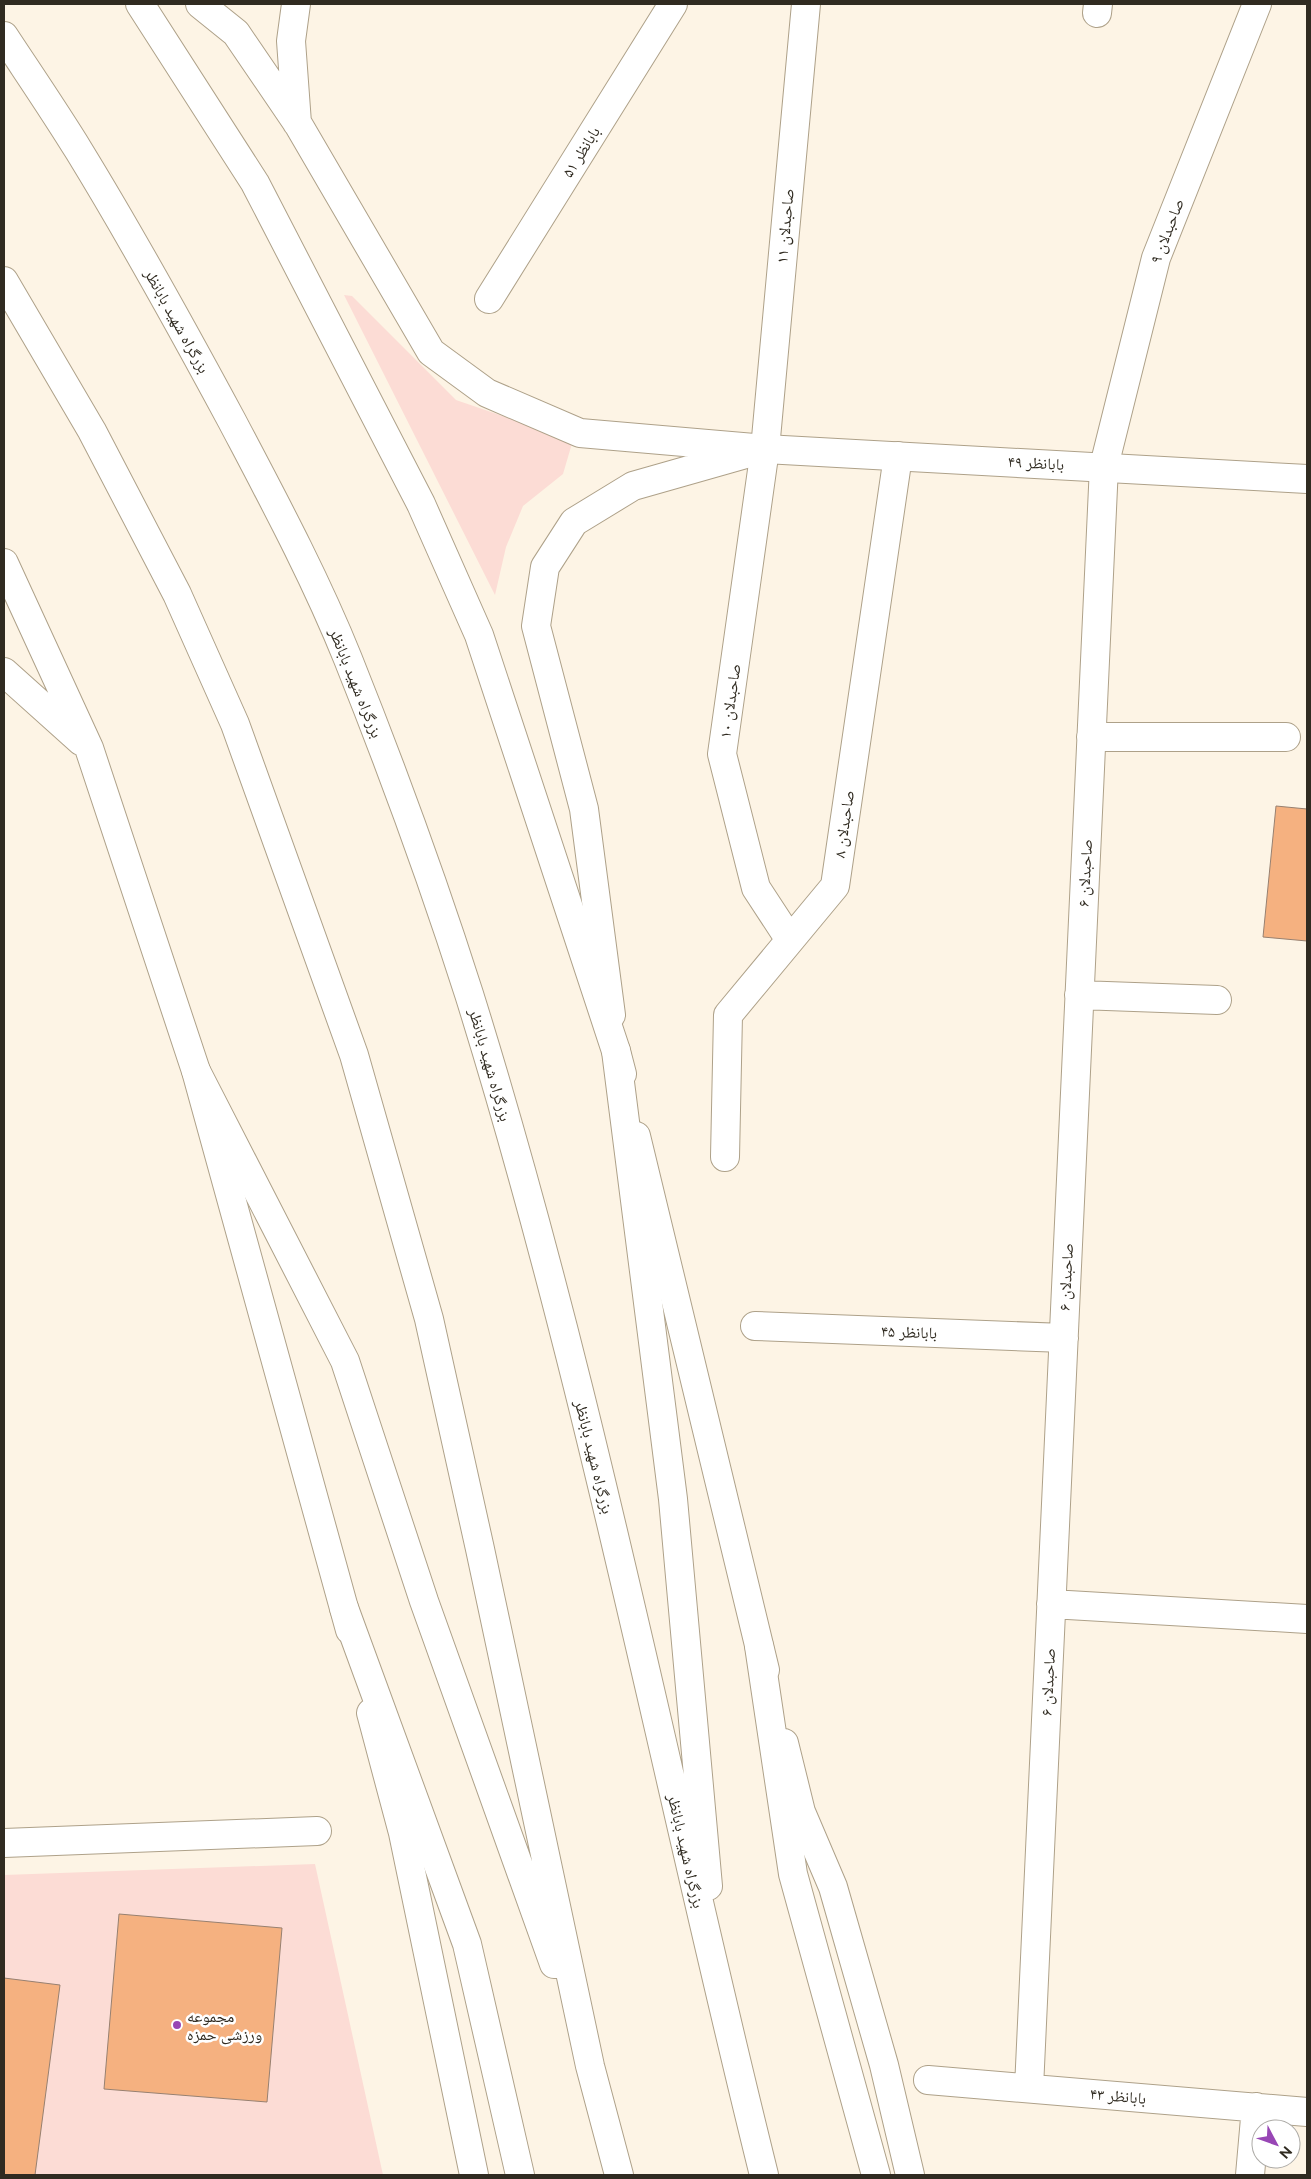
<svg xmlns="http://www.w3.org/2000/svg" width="1311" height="2179" font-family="Raleway,'Noto Naskh Arabic',sans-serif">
<rect width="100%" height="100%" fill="#fdf4e5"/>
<!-- green -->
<path fill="#fcdcd5" d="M344,295l8,1 104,104 117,40 -10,34 -40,32 -17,41 -11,48z
M315,1864l68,311h-379v-300z"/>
<!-- building -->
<path fill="#f5b180" stroke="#978070" d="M1276,806l31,3v132l-44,-4z
M119,1914l163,14 -15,174 -163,-13z
M4,1978l56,7 -25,190h-31z"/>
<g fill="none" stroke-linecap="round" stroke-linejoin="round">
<defs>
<path id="minor" d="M1097,13l1,-9
M489,299l184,-295
M1091,737h195
M790,940l-34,-52 -34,-134 43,-305 41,-445
M1079,995l138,5
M725,1157l3,-142 107,-129 63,-430
M755,1326l309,12
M1051,1604l256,15
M4,1843l313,-12
M928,2080l379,32
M1029,2088l75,-1622 52,-208 101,-254
M1250,2175l6,-68"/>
<path id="tertiary" d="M200,4l36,29 62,91 133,228 56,41 93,40 185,16 542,30
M296,4l-5,37 6,82
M611,1015l-27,-206 -48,-183 9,-59 29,-45 59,-36 116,-33"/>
<path id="secondary" d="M140,4l115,179 166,321 58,131 137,416 6,23
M4,563l85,185 107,323 154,559
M4,672l77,69
M636,1136l129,534
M371,1713l32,120 71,342
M784,1743l17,69 32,75 51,178 26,110"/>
<path id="trunk" d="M4,36c25,38 51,76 75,115 54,88 104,179 153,270 41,78 83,156 116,238 44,110 85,222 121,335 121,387 197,788 295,1181
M4,281l88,150 85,163 58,130 119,331 75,264 51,230 110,517 29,109
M616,1051l57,448 35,387
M196,1071l149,290 79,240 130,363
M344,1608l123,336 53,231
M759,1646l34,228 83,301"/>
</defs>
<!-- minor casing -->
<use href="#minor" stroke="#aea189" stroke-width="30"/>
<!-- tertiary casing -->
<use href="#tertiary" stroke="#aea189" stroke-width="30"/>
<!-- secondary casing -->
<use href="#secondary" stroke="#aea189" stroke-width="30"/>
<!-- trunk casing -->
<use href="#trunk" stroke="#aea189" stroke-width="30"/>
<!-- minor -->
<use href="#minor" stroke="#fff" stroke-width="28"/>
<!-- tertiary -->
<use href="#tertiary" stroke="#fff" stroke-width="28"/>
<!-- secondary -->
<use href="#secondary" stroke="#fff" stroke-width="28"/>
<!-- trunk -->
<use href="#trunk" stroke="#fff" stroke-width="28"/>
</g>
<!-- markers -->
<circle fill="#9846b5" stroke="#fff" stroke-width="2" cx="177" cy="2025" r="5"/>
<g text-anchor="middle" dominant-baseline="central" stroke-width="5" stroke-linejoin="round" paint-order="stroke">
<!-- street labels -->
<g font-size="16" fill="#302b21" stroke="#fff">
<text transform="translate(581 152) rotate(-58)">بابانظر ۵۱</text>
<text transform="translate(785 226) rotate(-85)">صاحبدلان ۱۱</text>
<text transform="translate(1167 231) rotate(-69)">صاحبدلان ۹</text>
<text transform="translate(177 321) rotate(61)">بزرگراه شهید بابانظر</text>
<text transform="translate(1036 463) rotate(3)">بابانظر ۴۹</text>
<text transform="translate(356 683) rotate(68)">بزرگراه شهید بابانظر</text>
<text transform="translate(730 701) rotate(-82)">صاحبدلان ۱۰</text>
<text transform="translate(844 824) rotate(-82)">صاحبدلان ۸</text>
<text transform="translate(1085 873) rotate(-87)">صاحبدلان ۶</text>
<text transform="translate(490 1065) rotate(74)">بزرگراه شهید بابانظر</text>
<text transform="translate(1066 1277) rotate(-87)">صاحبدلان ۶</text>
<text transform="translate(909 1332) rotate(2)">بابانظر ۴۵</text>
<text transform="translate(594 1457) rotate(76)">بزرگراه شهید بابانظر</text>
<text transform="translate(1048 1682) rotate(-87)">صاحبدلان ۶</text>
<text transform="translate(686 1851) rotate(77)">بزرگراه شهید بابانظر</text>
<text transform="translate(1118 2096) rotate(5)">بابانظر ۴۳</text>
</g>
<!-- poi labels -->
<g font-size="16" fill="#302b21" stroke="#fff" text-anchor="start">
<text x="187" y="2016">مجموعه<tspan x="187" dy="18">ورزشی حمزه</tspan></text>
</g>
</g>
<!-- border -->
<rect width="1311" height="2179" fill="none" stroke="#302b21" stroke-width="10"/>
<!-- north arrow -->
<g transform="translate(1276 2144) rotate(131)"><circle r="24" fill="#ffffff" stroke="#acaaa6"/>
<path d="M0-4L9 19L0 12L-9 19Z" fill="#9846b5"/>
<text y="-8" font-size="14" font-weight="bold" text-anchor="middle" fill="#302b21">N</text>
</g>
</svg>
